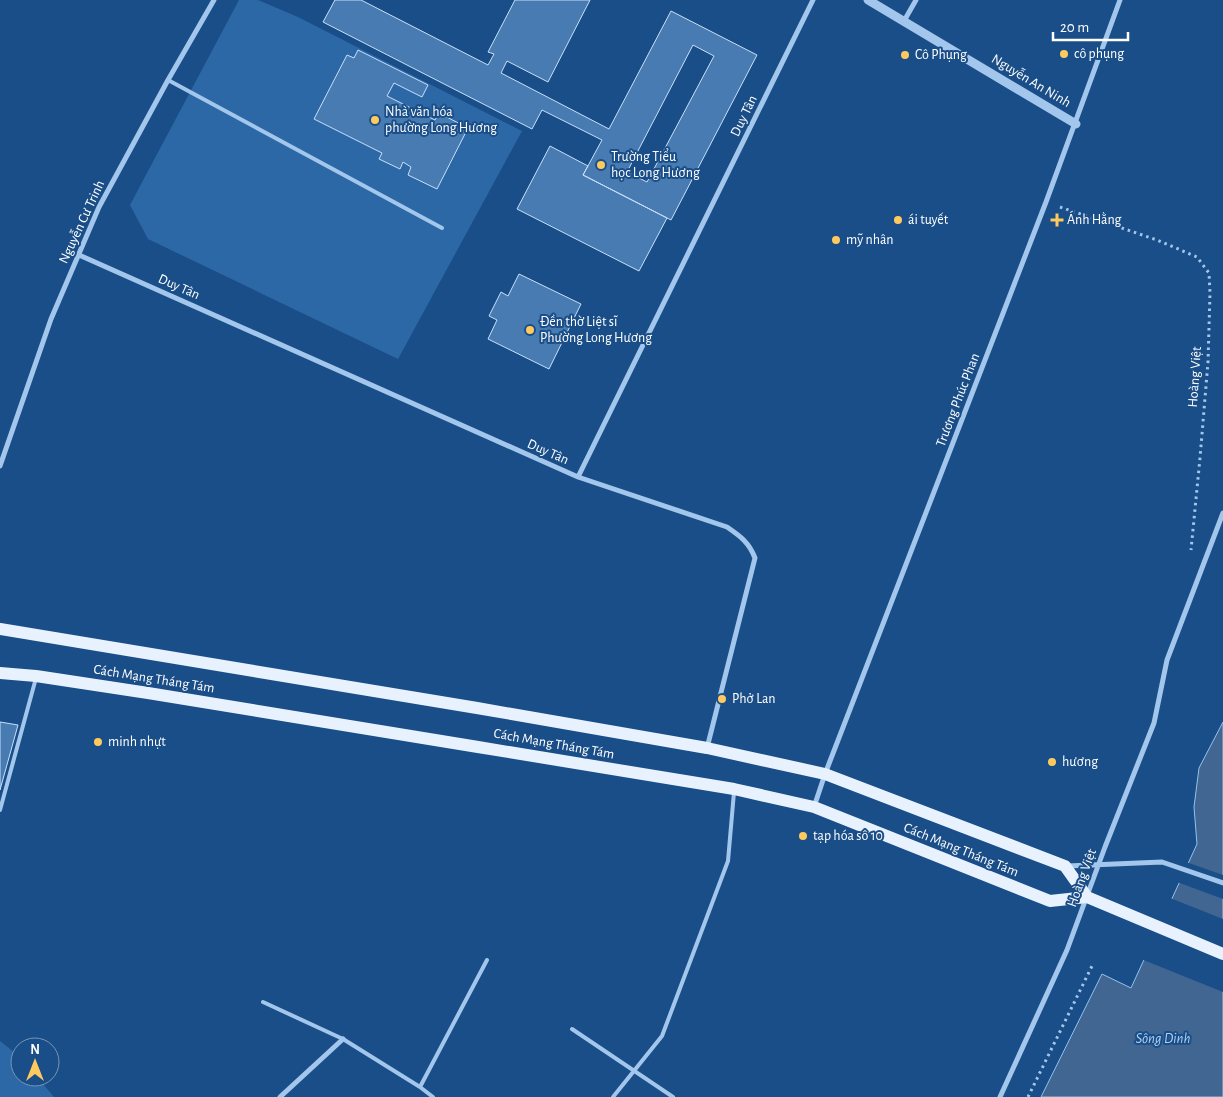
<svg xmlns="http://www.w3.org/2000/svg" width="1223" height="1097" font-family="'Alegreya Sans',sans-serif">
<rect width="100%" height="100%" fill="#1a4e88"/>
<!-- green -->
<path fill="#2d68a6" d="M239,0h19l40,17 224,114 -124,228 -250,-120 -18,-34z
M0,1041l20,16v20h17l17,20h-54z"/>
<!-- water -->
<path fill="#406691" stroke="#95c2ef" d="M1223,722v375h-182l61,-123 29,14 66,-144 -3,-37 5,-39z"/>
<!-- pier -->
<path fill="#1a4e88" d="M1186,862l37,13v24l-46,-17z
M1170,898l53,21v73l-82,-33z"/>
<!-- building -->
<path fill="#477bb2" stroke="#c8e0f9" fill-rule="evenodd" d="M335,0h26l127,65 6,-11 -6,-2 27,-52h75l-42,82 -41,-21 -6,12 108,56 62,-118 86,44 -86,165 -88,-45 19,-35 -60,-30 -10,19 -209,-107zM693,45l21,11 -67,126 -20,-10z
M358,50l70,35 -6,12 -28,-14 -7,13 48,24 4,-7 29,15 -31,61 -29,-14 3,-8 -8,-5 -3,7 -21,-10 3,-6 -68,-34 33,-64 7,3z
M550,146l38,20 -5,9 84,43 -28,53 -122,-62z
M519,274l62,30 -32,65 -61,-30 9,-19 -8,-4 12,-24 7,4z
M0,722l18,3 -18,65z"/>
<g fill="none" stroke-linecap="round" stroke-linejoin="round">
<!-- path -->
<path stroke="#a3c7ec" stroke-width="3" stroke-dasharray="2.5 4" stroke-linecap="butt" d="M1060,207l97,33 40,17 12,16 1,20 -2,69 -8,96 -9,92
M1028,1097l64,-131"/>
<!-- service -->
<path stroke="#a3c7ec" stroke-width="4" d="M168,80l274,148
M0,810l36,-132
M263,1002l80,37 77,48 13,10
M572,1029l101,68
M420,1087l67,-127
M613,1097l49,-61 66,-175 6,-69"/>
<!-- minor -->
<path stroke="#a3c7ec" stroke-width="5" d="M904,21l12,-21
M79,255l499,222 235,-477
M0,466l51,-147 48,-112 69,-127 46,-80
M578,477l149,50c13,9 22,15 28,31l-48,190
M814,807l11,-33 221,-572 74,-202
M1067,866l95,-4 61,21
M280,1097l63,-58
M1000,1097l67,-147 38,-103 49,-124 13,-63 56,-147"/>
<!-- tertiary -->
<path stroke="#a3c7ec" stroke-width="9" d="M868,0l208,124"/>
<!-- primary -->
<path stroke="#e8f2ff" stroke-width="12" d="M0,629l477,79 230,40 118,26 240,92 22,31
M0,673l36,3 112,17 330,54 256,42 80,18 236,94 37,-4 136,57"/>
</g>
<!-- markers -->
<g fill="#feca5f" stroke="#1a4e88" stroke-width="2">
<circle cx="1064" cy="54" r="5"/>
<circle cx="905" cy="55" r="5"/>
<circle cx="375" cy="120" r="5"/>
<circle cx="601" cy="165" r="5"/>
<circle cx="898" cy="220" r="5"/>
<path d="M1054.5 212.5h5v5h5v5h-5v5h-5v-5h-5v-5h5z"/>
<circle cx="836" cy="240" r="5"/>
<circle cx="530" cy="330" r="5"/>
<circle cx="722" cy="699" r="5"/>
<circle cx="98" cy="742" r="5"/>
<circle cx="1052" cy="762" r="5"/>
<circle cx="803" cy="836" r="5"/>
</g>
<g text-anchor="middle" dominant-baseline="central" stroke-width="4" stroke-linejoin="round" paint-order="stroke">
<!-- poi labels -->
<g font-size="14" fill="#fff" stroke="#1a4e88" text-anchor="start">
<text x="1074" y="54">cô phụng</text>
<text x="915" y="55">Cô Phụng</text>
<text x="385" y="112">Nhà văn hóa<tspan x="385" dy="16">phường Long Hương</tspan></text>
<text x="611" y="157">Trường Tiểu<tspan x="611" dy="16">học Long Hương</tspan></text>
<text x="908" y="220">ái tuyết</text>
<text x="1067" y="220">Ánh Hằng</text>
<text x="846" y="240">mỹ nhân</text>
<text x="540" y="322">Đền thờ Liệt sĩ<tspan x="540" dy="16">Phường Long Hương</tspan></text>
<text x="732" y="699">Phở Lan</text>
<text x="108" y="742">minh nhựt</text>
<text x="1062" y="762">hương</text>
<text x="813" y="836">tạp hóa sô 10</text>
</g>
<!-- street labels -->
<g font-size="14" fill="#fff" stroke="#1a4e88">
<text transform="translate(1031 81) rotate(31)">Nguyễn An Ninh</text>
<text transform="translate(744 116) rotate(-64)">Duy Tân</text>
<text transform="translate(82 222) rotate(-65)">Nguyễn Cư Trinh</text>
<text transform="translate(179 287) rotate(24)">Duy Tân</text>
<text transform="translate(1195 377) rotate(-86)">Hoàng Việt</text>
<text transform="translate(958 400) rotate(-69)">Trương Phúc Phan</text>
<text transform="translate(548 452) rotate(24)">Duy Tân</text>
<text transform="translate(154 679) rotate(9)">Cách Mạng Tháng Tám</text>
<text transform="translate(554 744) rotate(10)">Cách Mạng Tháng Tám</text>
<text transform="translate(961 850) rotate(22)">Cách Mạng Tháng Tám</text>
<text transform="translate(1082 878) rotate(-70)">Hoàng Việt</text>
</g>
<!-- water labels -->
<g font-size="15" font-style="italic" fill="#aed0f4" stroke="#1a4e88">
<text x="1163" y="1038">Sông Dinh</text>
</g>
</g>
<!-- north arrow -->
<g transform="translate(35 1062)"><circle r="24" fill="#1a4e88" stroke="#7695b8"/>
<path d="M0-4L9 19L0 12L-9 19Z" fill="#feca5f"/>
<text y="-8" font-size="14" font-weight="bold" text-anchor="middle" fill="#ffffff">N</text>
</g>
<!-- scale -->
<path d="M1053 32v8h75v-8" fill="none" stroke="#ffffff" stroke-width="2.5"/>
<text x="1060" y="32" font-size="15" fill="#ffffff" stroke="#1a4e88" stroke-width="4" paint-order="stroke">20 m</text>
</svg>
